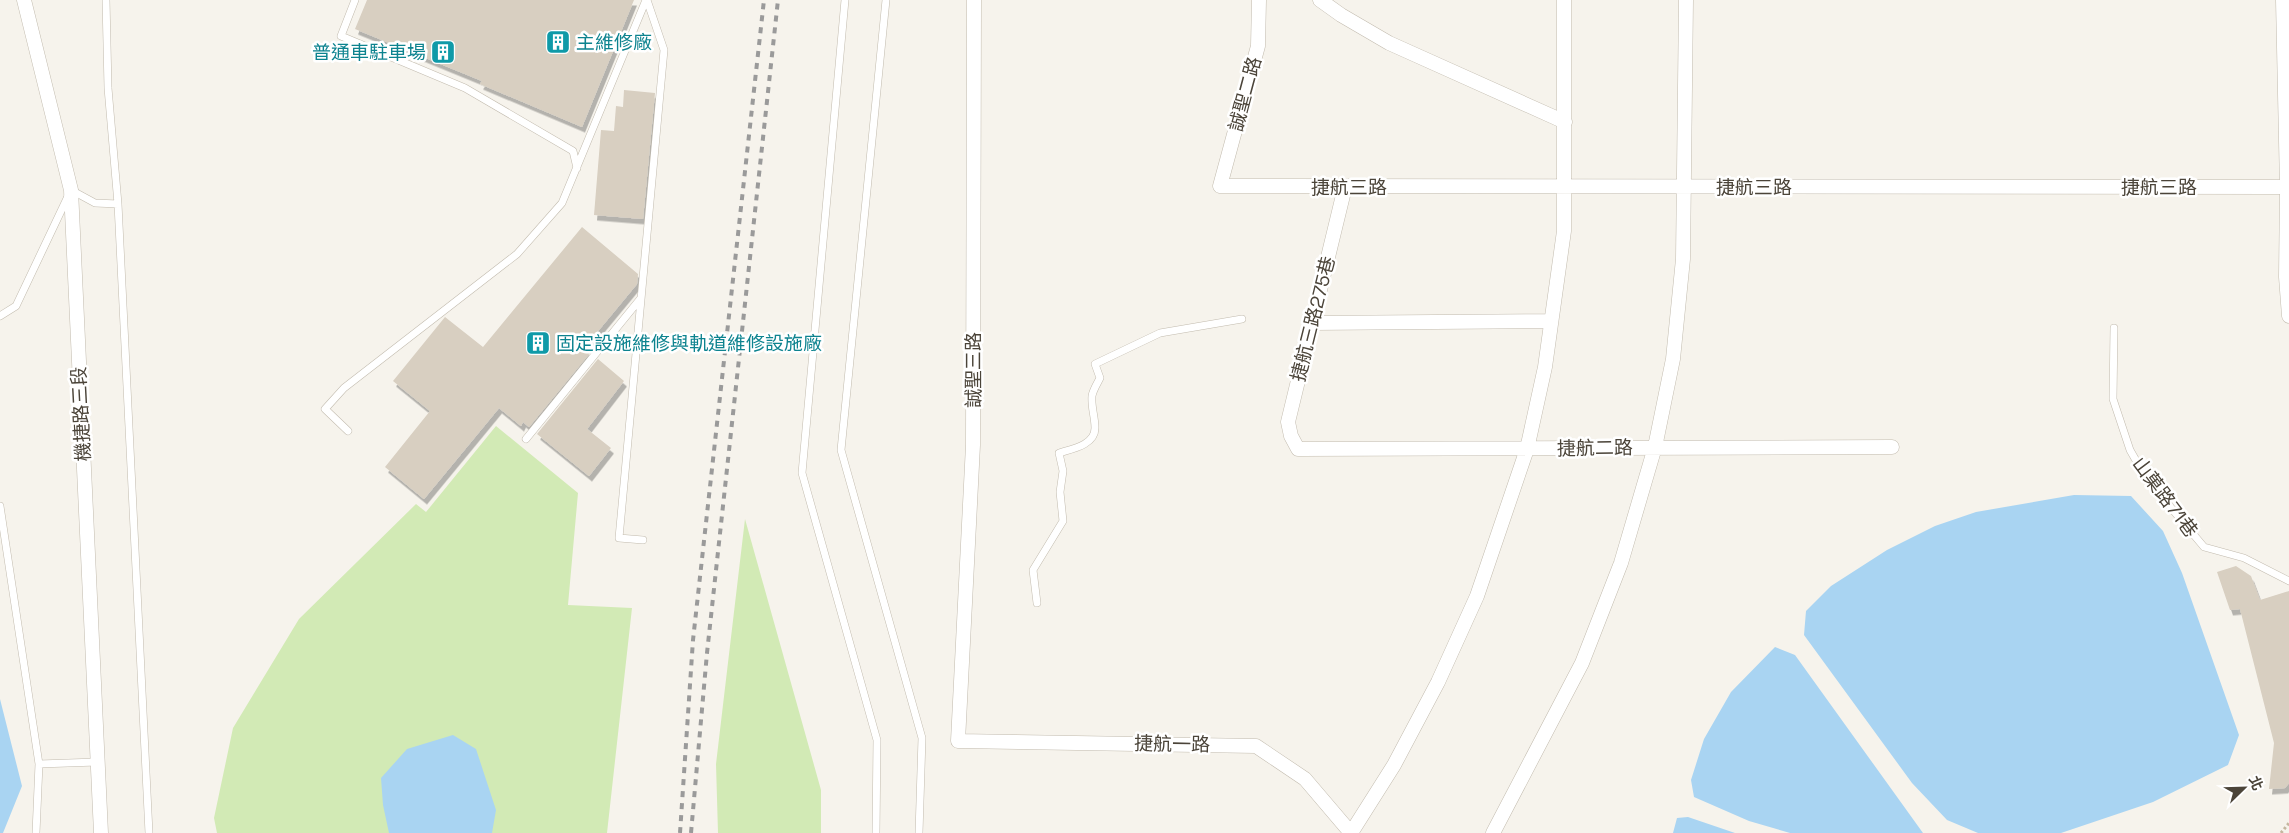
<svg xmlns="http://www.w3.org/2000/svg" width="2289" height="833" font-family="'Space Grotesk','Noto Sans TC',sans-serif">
<defs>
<filter id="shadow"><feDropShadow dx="3" dy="5.5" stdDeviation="0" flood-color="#0004"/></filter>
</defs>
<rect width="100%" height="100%" fill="#f6f3ec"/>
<!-- green -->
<path fill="#d2eab5" d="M496,426l82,67 -10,112 64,3 -25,225h-390l-3,-15 19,-90 66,-109 117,-115 10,8z
M745,519l76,271v43h-103l-2,-69z"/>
<!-- water -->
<path fill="#a9d4f2" d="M2074,495l57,1 32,35 19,42 57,162 -11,30 -75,37 -92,31h-83l-31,-13 -35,-37 -108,-148 2,-24 25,-25 56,-36 48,-24 41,-14z
M1775,647l20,8 128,178h-133l-41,-12 -55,-24 -3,-17 13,-41 27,-47z
M0,699l22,87 -19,47h-3z
M453,735l23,14 20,61 -4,23h-103l-6,-28 -2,-27 26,-29z
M1688,817l47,16h-62l4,-15z"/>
<!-- building -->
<path fill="#d8cfc1" filter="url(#shadow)" d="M367,0h267l-52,127 -102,-43 2,-3 -127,-52z
M624,90l31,3 -12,126 -49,-4 7,-85 13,1 2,-25 7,1z
M582,227l56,47 -1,10 -53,64 6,5 -61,74 -6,-5 -2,4 -22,-18 -75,91 -39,-32 45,-56 -37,-30 52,-64 38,30z
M598,359l26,22 -37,48 24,19 -22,28 -52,-42z
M2236,566l15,10 9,24 29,-9v192l-4,5 -16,1 5,-46 -34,-134 -10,1 -13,-38z"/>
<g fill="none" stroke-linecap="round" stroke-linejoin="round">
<defs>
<path id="lane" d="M106,0l2,88 10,116 31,629
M355,0l-14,36 124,52 108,63 4,17
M845,0l-43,473 75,267 -1,93
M886,0l-45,450 81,288 -3,95
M0,316l16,-10 55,-116 24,13 23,1
M2114,328l-1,71 17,51 16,28 58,69 40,11 45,23
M348,431l-23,-22 19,-21 173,-134 45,-51 84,-203
M526,439l115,-141
M0,506l39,258 -3,69
M643,540l-24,-2 45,-488 -17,-50
M1037,603l-4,-33 30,-49 -3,-29 3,-21 -4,-18c13,-4 36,-8 36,-25 0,-11 -4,-21 -3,-32 1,-6 5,-12 8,-18l-5,-14 65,-31 82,-14
M39,764l58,-2"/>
<path id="street" d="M24,0l47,190 30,643
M974,0l-1,445 -15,296 298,5 49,33 46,54
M1259,0l-1,46 -38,140 1069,1
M1320,0l21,15 48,28 176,79
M2283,0l4,187 -1,90 3,39
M1345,187l-57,235 3,14 7,13 594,-2
M1312,323l239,-2
M1351,833l43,-68 44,-83 39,-86 50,-147 18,-82 19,-136v-231
M1493,833l89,-170 39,-100 34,-116 18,-88 10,-100 3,-259"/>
</defs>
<!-- lane casing -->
<use href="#lane" stroke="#c2bbae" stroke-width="8"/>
<!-- street casing -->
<use href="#street" stroke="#c2bbae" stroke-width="15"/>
<!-- path -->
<path stroke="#c4b79f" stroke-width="3" stroke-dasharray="2.5 2.5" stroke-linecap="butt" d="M2281,833l8,-10"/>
<!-- lane -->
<use href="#lane" stroke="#fff" stroke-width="7"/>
<!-- street -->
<use href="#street" stroke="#fff" stroke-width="14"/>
<!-- rail -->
<path stroke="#9a9a9a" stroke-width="4" stroke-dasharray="6 6" stroke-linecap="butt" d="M680,833l13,-193 71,-640
M691,833l16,-180 71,-653"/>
</g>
<!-- icons -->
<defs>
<symbol id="building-square" viewBox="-11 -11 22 22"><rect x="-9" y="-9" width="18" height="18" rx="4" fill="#0f9aa8" stroke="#fff"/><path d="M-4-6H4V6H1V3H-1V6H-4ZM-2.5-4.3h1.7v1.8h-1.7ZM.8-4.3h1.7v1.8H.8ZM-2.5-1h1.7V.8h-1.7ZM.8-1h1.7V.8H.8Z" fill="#fff"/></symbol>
</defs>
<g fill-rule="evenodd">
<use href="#building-square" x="544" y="28" width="28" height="28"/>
<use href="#building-square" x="429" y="38" width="28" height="28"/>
<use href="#building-square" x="524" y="329" width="28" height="28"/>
</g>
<g text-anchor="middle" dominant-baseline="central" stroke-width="5" stroke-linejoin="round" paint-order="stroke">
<!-- culture labels -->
<g font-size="19" fill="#0d838f" stroke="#fff" text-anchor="start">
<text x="576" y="42">主維修廠</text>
<text x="426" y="52" text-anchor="end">普通車駐車場</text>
<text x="556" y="343">固定設施維修與軌道維修設施廠</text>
</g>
<!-- street labels -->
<g font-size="19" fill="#4b4439" stroke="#fff">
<text transform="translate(1245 94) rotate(-75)">誠聖二路</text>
<text x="1349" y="187">捷航三路</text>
<text x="1754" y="187">捷航三路</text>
<text x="2159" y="187">捷航三路</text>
<text transform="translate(1313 319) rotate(-76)">捷航三路275巷</text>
<text transform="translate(973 370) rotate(-90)">誠聖三路</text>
<text transform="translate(81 414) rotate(-93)">機捷路三段</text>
<text transform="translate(1595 448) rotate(-1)">捷航二路</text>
<text transform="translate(2165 497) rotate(53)">山菓路71巷</text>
<text transform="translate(1172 744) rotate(1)">捷航一路</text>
</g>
</g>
<!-- north arrow -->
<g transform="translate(2244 788) rotate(67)" stroke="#ffffff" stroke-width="4" paint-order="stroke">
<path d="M0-4L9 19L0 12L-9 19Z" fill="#4b4439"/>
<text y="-8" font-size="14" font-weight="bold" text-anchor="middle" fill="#4b4439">北</text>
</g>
</svg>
